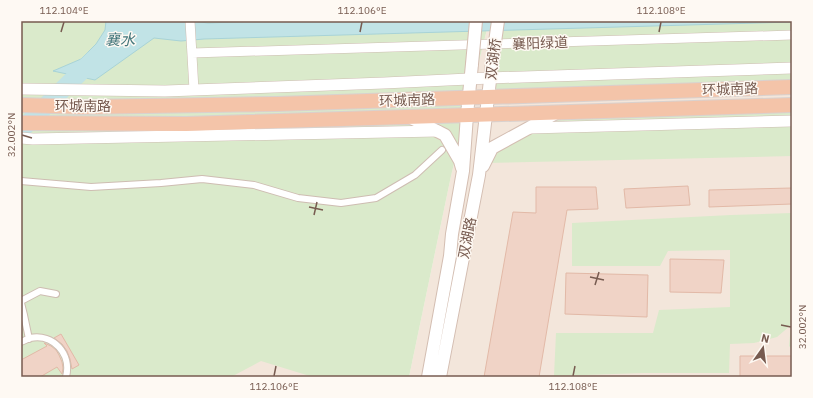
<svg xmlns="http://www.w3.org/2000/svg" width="813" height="398" font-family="'IBM Plex Sans','Noto Sans SC',sans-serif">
<rect width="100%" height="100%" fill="#fcf5ed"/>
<!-- residential -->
<path fill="#f3e6db" d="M489,21h303v356h-383l42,-201z
M248,352l93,25h-135z"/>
<!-- green -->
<path fill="#daeacb" d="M21,21h468l-38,155 -42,201h-96l-52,-16 -30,16h-210z
M494,21h298v66l-304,10z
M792,105v51l-306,7 6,-15 66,-36z
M792,213v136l-3,-3 2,-21 -14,12 -23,6 -24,1 -1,29h-85l-90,3 2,-43h97l6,-23 71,-3v-57l-62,1 -8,15h-88v-43l159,-8z"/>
<!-- water -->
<path fill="#c1e3e6" stroke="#a8d3d7" d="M106,21h87l15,2 55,-2h529v1l-588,17 -23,2 -27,-3 -59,42 -42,-9 28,-12 15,-15 9,-14z"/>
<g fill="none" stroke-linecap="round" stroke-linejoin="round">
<!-- river -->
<path stroke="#c1e3e6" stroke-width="18" d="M21,130l73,-71"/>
</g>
<!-- building -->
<path fill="#f0d3c6" stroke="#e2b9a7" d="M688,186l2,19 -64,3 -2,-19z
M536,187h60l2,22 -31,1 -28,167h-55l29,-165 23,1z
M792,188v16l-83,3v-17z
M670,259l54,1 -3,33 -51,-1z
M566,273l82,2 -1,42 -82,-3z
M61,334l18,31 -7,4 -2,-10 -3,-8 -5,-7 -8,-6z
M44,343l7,3 5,4 3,5 3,7 1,6 -1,6 -5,-7 -17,10h-19v-17l26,-14z
M740,356h52v21h-52z"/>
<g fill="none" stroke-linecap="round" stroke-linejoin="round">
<defs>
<path id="pedestrian" d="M21,181l70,6 70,-4 41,-4 52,6 44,13 43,5 35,-5 39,-23 27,-25
M21,301l19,-10 16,3
M21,303l3,12 5,24
M21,342c3,-1 6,-3 9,-4 23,-5 42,16 36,39"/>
<path id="minor" d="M190,21l4,69
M192,53l600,-18"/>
<path id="tertiary" d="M21,89l144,2 219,-8 106,-5 302,-10
M530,128l262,-7
M21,138l12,1 405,-8"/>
<path id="secondary" d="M409,117l36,18 15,26 2,7
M483,166l9,-18 66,-36
M428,377l22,-121 2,-22 11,-63 4,-56 5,-51
M440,377l39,-202 13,-112"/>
<path id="trunk" d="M21,105l61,2 195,-3 515,-17
M21,123l165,1 606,-19"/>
</defs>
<!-- pedestrian casing -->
<use href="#pedestrian" stroke="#cebdb2" stroke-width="8"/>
<!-- minor casing -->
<use href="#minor" stroke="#cebdb2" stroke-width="10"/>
<!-- tertiary casing -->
<use href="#tertiary" stroke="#cebdb2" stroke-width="12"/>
<!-- secondary casing -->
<use href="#secondary" stroke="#d4beb2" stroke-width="14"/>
<!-- trunk casing -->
<use href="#trunk" stroke="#d9d1ce" stroke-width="16"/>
<!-- pedestrian -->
<use href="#pedestrian" stroke="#fff" stroke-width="6"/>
<!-- minor -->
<use href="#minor" stroke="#fff" stroke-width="9"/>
<!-- tertiary -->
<use href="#tertiary" stroke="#fff" stroke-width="11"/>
<!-- secondary -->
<use href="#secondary" stroke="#fff" stroke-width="12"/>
<!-- trunk -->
<use href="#trunk" stroke="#f4c4a9" stroke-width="14"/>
<defs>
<path id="secondary-bridge" d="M492,63l6,-42
M472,64l4,-43"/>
</defs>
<!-- secondary-bridge casing -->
<use href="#secondary-bridge" stroke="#d4beb2" stroke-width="14" stroke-linecap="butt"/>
<!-- secondary-bridge -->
<use href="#secondary-bridge" stroke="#fff" stroke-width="12"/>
</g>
<!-- ticks -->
<path fill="none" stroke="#775b50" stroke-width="1.5" d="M61,32l3,-10M360,32l2,-10M659,32l2,-10M22,135l10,3M309,207l14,3M314,215l3,-13M590,277l14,3M595,285l4,-13M781,325l10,2M274,376l2,-10M573,376l2,-10"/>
<g text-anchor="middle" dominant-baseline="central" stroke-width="3" stroke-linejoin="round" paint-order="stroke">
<!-- street labels -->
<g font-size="14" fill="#775b50" stroke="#fef9f3">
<text transform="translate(540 43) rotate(-2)">襄阳绿道</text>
<text transform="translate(493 59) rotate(-83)">双湖桥</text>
<text transform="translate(730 89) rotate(-2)">环城南路</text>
<text transform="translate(407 100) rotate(-2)">环城南路</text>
<text x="83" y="106">环城南路</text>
<text transform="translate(467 238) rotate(-79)">双湖路</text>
</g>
<!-- water labels -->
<g font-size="15" font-style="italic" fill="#43767b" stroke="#fef9f3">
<text x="120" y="39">襄水</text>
</g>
</g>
<!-- border -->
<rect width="813" height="398" fill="none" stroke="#fef9f3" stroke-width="44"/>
<!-- north arrow -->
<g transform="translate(763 348) rotate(14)" stroke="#fef9f3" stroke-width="3" paint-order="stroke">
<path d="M0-3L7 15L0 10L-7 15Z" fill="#775b50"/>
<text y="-6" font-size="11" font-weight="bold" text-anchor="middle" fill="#775b50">N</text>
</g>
<rect x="22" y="22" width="769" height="354" fill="none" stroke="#775b50" stroke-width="1.5"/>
<g font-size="10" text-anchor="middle" fill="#775b50">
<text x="64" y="14">112.104°E</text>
<text x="362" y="14">112.106°E</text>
<text x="661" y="14">112.108°E</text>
<text transform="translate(11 135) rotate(-90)" y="4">32.002°N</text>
<text transform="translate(802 327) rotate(-90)" y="4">32.002°N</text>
<text x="274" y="390">112.106°E</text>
<text x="573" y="390">112.108°E</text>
</g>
</svg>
